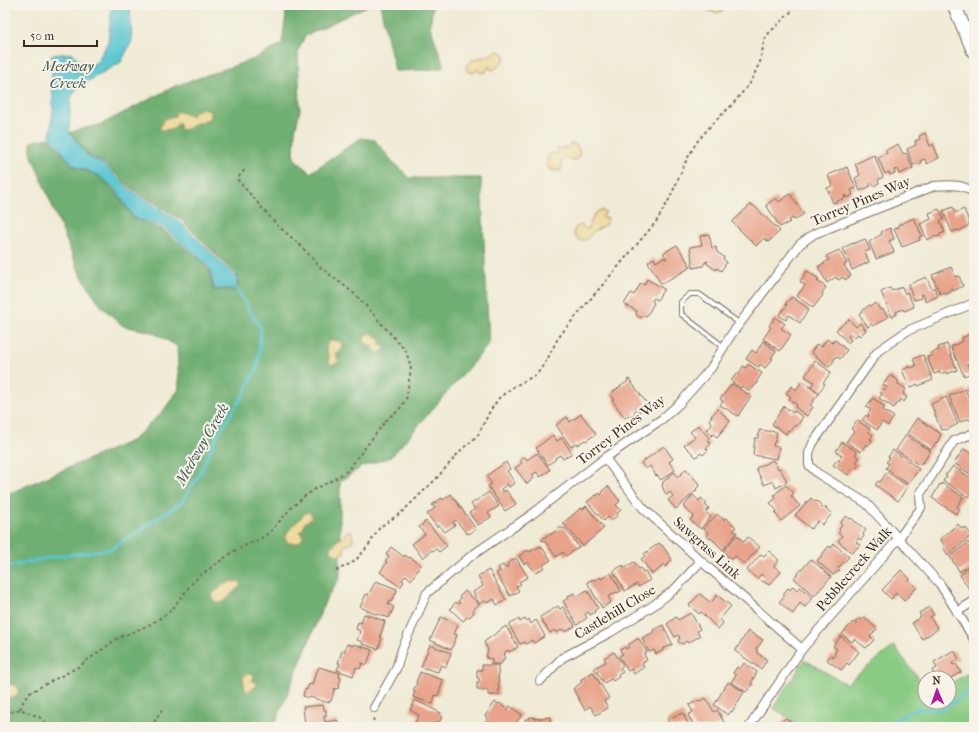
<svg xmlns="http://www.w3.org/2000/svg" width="979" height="732" font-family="'IM FELL French Canon',serif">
<rect width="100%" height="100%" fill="#f7f3e8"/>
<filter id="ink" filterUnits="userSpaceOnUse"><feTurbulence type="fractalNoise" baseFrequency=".025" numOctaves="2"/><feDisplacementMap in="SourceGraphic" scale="8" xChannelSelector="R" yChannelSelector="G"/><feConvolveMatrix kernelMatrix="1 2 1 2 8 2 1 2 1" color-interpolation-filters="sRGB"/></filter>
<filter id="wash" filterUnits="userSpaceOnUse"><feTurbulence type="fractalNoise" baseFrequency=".012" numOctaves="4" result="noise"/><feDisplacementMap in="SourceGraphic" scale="16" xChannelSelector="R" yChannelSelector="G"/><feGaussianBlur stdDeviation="0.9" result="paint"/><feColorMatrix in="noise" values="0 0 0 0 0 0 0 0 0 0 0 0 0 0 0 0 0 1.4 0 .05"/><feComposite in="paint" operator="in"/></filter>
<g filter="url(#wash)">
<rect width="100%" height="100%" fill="#f0ebd5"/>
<!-- green -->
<path fill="#8acb84" stroke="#627a51" d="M894,646l31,41v15h24v-18l25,-14v57h-171l-30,-19 32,-48 41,24z"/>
<!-- forest -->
<path fill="#6faf72" stroke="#556c48" d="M284,5h85l-64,31 -7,15 2,59 -5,21 -1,27 16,15 51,-35 14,2 17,21 18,17h71l8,166 -98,113 -30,10 -21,15v96l-14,21 -52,128h-269v-232l128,-55 30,-29 16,-22 -2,-43 -25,-14 -29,-6 -22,-20 -21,-32 -49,-120v-12l18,-4 24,28 25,10 17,15 19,28 28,10 42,34 5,7 4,20h25v-13l-57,-57 -50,-32 -27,-25 -15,-7 -19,-24 32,-8 73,-38 79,-27 28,-15 4,-30z
M380,5h53l-3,21 14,41 -15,3 -34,1z"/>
<!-- sand -->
<path fill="#eeda9e" stroke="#94825e" d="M706,5c6,0 15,-1 18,4l-3,3 -7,1 -6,-3z
M497,51l5,1 3,4v3l-10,10 -4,1 -2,-4 -3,6 -3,1 -4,-1 -1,-3 -5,4 -6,-2 -1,-5 6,-6 16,-4z
M203,108l7,3 1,4c-3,7 -10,6 -16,9 -7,3 -8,7 -15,5l-1,-7 -6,7 -12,1 -1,-2 4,-9 11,-3 1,-4h3l11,4 3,-1v-3z
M571,143c8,1 10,9 7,16l-3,1 -14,-1 1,7 -2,5 -9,-1 -4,-5v-6l4,-6 6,1 1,-6 5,1v-2h2l2,2z
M602,210l4,3 -3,2v3h5c-1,9 -8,9 -13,13 -8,6 -9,15 -21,5v-5l2,-4 6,-2 4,4h2c3,-7 5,-18 14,-19z
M371,333l10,7 -2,5 5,1 1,5h-3l-3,2 -4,-1 -4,-6 -6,-3 -1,-5 1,-3z
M333,340l6,1c6,6 1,9 -3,13l3,8 -8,3 -2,-3v-6c-4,-7 -4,-13 4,-16z
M307,512c4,1 5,4 4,7l-6,3 -2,7 -4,3 4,3v3l-5,5h-10l-2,-3c0,-3 0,-4 1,-7 2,-3 17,-19 20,-21z
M349,530l3,2 1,9 -9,6v6l-6,2c-4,-1 -7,-2 -7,-7l8,-9 4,-1 2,-5z
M230,580l3,2 6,-1 2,4 -18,17 -4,1 -6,-3 -1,-3 2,-5 4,-2 6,-7 4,1z
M247,673l6,1 1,3 -2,4 3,1 2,4 -10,6 -2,-3 -2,-11z
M9,684l6,1 3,3v6l-4,4h-5l-1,-6 -3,3v-10z"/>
<!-- water -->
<path fill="#5ac6d2" stroke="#4a7878" d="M112,5h18l2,36 -11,21 -43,25 -7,10 -2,35 20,25 14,7 28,26 49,32 57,56v11h-23l-4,-20 -6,-7 -41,-35 -29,-9 -18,-28 -18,-15 -25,-10 -23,-28 3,-28 -2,-54 21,-2 13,15 12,-6 11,-20z"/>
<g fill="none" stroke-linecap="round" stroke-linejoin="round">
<!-- stream -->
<path stroke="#5ac6d2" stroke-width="3" d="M5,567l48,-10 58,-8 70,-46 18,-28 17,-38 25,-38 17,-33 3,-37 -24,-40
M889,727l4,-6 23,-12 25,1 28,-18"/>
</g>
<g id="blocks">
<!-- building -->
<path fill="#e8a38a" d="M925,133l5,13 3,-2 6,14 -12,6 -2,-5 -5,2 1,3 -2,1 -1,-2 -5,2 -6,-16 9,-4 -1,-4 5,-2 -1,-3z
M898,144l5,10 3,-1 7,15 -14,6 -2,-5 -3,1 1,3 -5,2 -1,-3 -4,2 -7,-17 9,-4 -1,-3z
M874,155l9,22 -5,3 1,3 -5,3 -1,-3 -3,1 1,2 -11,5 -5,-13 5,-3 -5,-11z
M847,167l9,21 -5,2 2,5 -7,3 -1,-3 -1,1 1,2 -12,5 -6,-15 5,-2 -4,-11z
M790,194l14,20 -10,6 -1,-2 -4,2 1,2 -10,5 -14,-22 10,-7 3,4z
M751,204l1,2 1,-1 27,26 -12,11 -4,-4 -8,8 -24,-24z
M953,207l2,6 9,-4 6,15 -11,7 -2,-1 -5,2 -9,-21z
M939,209l5,10 -4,2 5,11 -5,2v2l-4,1 -1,-1 -8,4 -7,-16 11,-5 -2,-6z
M914,218l8,18 -3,1 1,3 -18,7 -8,-18 5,-2 -1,-2z
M890,228l4,11 -5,2 5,11 -18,7 -7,-17 13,-8 -1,-2z
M709,234l3,14 4,-1 1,5 7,5 -1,2 4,3 -6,9 -4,-3 -1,2 -10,-7 2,-2 -3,1 -2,4 -10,2 -3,-21 12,-2 -2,-9z
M865,239l5,11 -5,2 4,10 -17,8 -9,-22 10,-5v1z
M677,245l14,22 -30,17 -13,-22 6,-4 2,4 8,-5 1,2 2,-1 -4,-5z
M839,250l8,13 -3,2 7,11 -6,4 -2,-3 -5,3 -2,-3 -9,6 -9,-16 5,-3 1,1v-2l5,-3 -3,-4z
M951,267l4,10 4,-1 4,10 -10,5 -1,-2 -2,1 1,2 -6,2 -1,-2 -4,2 -8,-19z
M807,271l12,8 -2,2 9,6 -4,6 1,2 -10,13 -16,-12 8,-11 -5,-3z
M926,277l6,12 2,-2 4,9 -12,6 -3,-8 -3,1 2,3 -8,2 -6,-15z
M647,279l17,10 -7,11 -3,-2 -2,3 2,2 -8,14 -3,-2 -2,3 -5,-3 1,-4 -13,-7 7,-11 3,2 7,-12 3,2z
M902,287l3,7 2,-2 7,15 -10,4 -1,-2 -7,3 1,2 -5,3 -11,-25 9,-4 2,3z
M792,297l17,12 -9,14 -11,-8 -3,5 -7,-5 8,-10 -2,-1z
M876,303l5,8 2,-2 5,8 -15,9 -2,-2 -3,3 -9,-13 10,-9 2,1z
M775,317l10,7 -4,4 10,7 -11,16 -17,-12 8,-12 -2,-1z
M849,319l7,8 4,-4 6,7 -6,6 -2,-2 -4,4 -3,-4 -3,2 3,4 -3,3 -12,-13z
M972,333l2,6v22l-7,3 4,9 -7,3 -13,-29 12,-6 -1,-3z
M827,339l5,4 3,-3 12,10 -7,9 -4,-3 -3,6 -4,5 -18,-15 6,-8 4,3z
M763,341l13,10 -5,7 2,1 -8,9 -5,-4 -1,3 -4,-2 -9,-6 6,-9 4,3z
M947,344l10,26 -10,4 -1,-2 -6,2 -1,-2 -5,2 -7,-17 5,-1 -1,-3 8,-3 -1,-3z
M923,355l10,25 -15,6 -1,-2 -7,4 -8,-18 5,-2v-1l2,-1 1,2 6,-2 -3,-7z
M815,361l16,11 -8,11 2,1 -6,8 -8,-5 3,-5 -9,-6z
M748,364l14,9 -5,8v2l-7,8 -8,-5 -1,2 -10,-7 6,-8 2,1 4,-8 3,2z
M890,375l9,6 -2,2 9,6 -3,5 4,3 -3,5 -3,-3 -7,9 -15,-10 3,-4 -2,-2 3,-4 2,2 2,-3 -4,-2z
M629,379l19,26 -9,7 -2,-3 -3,3 1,2 -4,3 -2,-2 -4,3 -13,-18 2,-1 -4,-5 18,-13 -1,-1z
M802,381l17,13 -9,11 3,2 -6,9 -12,-9 2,-2 -8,-6 2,-2 -5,-4 6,-7 4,4z
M732,384l19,12 -13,20 -18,-11 3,-4 -3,-2z
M974,387v15l-6,-13z
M965,389l9,20v10l-5,1 -1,-1 -8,3 -11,-26z
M946,397l12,27 -12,6 -1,-1 -4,1 -10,-26z
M873,398l12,9 -2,3 11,7 -6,9 -6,-4 -5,8 -15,-10 4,-5 2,2 1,-2 -1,-1 3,-4 -5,-3z
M784,406l9,7 1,-2 9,6 -6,9 -2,-1 -5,6 -2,-1 -2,4 -14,-10z
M718,409l12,12 -13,16 -4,-3 -2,2 -5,-5 6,-7 -3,-4 3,-4h-1z
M581,414l15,20 -10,7 -1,-1 -8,5 -1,-2 -5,4 -15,-22 11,-8 3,5z
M917,418l24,16 -4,9 -1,-1 -5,8 -24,-17z
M857,420l13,9 -2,2 5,4 -3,4 2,1 -4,6 -2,-2 -5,8 -15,-10 8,-11 -3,-2z
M698,425l11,13 -1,2 3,4 -5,4 2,2 -5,5 -2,-2 -5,4 -12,-12 11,-8 -5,-5z
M759,430l18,2 -2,10h-1l-1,4 6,1 -2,12 -24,-4 2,-17h3z
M553,435l4,6 5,-3 10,15 -9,6 -3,-4 -5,3 1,1 -8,6 -12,-17z
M906,435l24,16 -7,12 -1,-1 -3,3 -23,-15z
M842,442l15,10 -2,3 4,3 -3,4 3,2 -4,6 -3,-2 -4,7 -15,-10 4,-5 2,1 1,-1h-1l3,-4 -6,-5z
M664,446l9,13 -4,3 6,8 -14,10 -4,-5 -1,1 -6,-10 -4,3 -5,-6z
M964,449l10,6v22l-20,-14z
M893,450l26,19 -11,15 -22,-16 3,-4 -3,-2 4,-4 -2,-1z
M537,453l13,17 -10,7 -3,-5 -5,3 2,3 -7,6 -12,-16 7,-5 -2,-3 5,-3 2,3z
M773,460l5,9 2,-1 7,14 -11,6 -3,-7 -9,4 -8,-17z
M506,462l4,7 -3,2 8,12 -6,4 -2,-3 -6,5 2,3 3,-2 10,14 -11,7 -17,-25 4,-2 -6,-8z
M953,466l21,14 -1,8 1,1 -6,8 -25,-16 4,-5 -2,-1 2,-2h1z
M686,469l14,16 -4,4 1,1 -21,19 -8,-9 5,-4 -3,-4 -3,3 -3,-4 -2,-6 1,-1 -1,-1 12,-11 4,5z
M887,472l21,14 -10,15 -23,-16 3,-4 2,1z
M942,483l21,14 -6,10 3,2 -4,5 -24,-16 8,-14 1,1z
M786,485l8,8 -3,3 9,10 -19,15 -6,-8 2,-2 -7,-8 6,-5 -2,-3z
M608,486l12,15 -4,4 5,5 -4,3 1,2 -7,6 -3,-4 -4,4 -17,-19 9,-7 1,1 2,-3 2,2 2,-2 -1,-2z
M489,492l10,14 -11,7 3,4 -13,8 -9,-12 6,-4 -4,-5z
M451,494l25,35 -7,5 -1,-1 -1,1 -11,-14 -3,2 2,3 -10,7 -6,-7 -2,2 -10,-13 8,-6 -3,-3 10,-7 1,2z
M693,495l6,6 2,-3 6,5 -2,2 4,3 -3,4 5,5 -10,12 -11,-9 4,-4 -10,-8v-2z
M811,498l4,4 2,-1 4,4 -1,1 2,2 2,-2 8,8 -10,11 -4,-4 -7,8 -16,-14z
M586,506l18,22 -21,18 -20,-23 18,-15 1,2z
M717,514l7,6 2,-2 10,9 -3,3 4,3 -14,17 -12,-12 -1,1 -4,-4 2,-2 -4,-4z
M846,516l4,3 1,-1 15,12 -3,4 1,2 -3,4 -2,-2 -3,4 4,3 -8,8 -14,-12 4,-5 -4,-3 2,-2 -1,-2 3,-4 -2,-2z
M426,521l21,25 -8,6 -3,-3 -3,2 -1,-1 -9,8 -11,-14 13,-10 -6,-7z
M958,524l4,5 3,-2 7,8 -24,21 -5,-9 2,-1 -5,-7z
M561,527l2,2 2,-1 14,19 -13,9 -3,-4 -7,5 -12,-17 -1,1 -2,-1 8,-6 1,1z
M737,535l7,7 4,-5 12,10 -16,17 -9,-8 -3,4 -9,-8z
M968,542l6,7v12l-14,11 -10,-15z
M659,543l2,2h1l10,15 -4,3 1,1 -4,3 -1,-3 -4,3 1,1 -9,6 -11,-15 4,-3 -1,-2z
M834,544l15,13 -11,11 2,2 -7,5 -16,-14 12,-15 2,2z
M541,546l10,14 -8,5 2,2 -9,6 -9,-11 -3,2 -5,-8 9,-6 1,2z
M391,547l13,10 1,-2 4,3 1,-1 11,8 -10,15 -5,-5 -4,5 2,2 -4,5 -20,-15 7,-10 -2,-1 4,-5 -3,-2z
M769,551l10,9 -5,6 7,6 -12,13 -8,-5 3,-3 -3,-3 -4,5 -10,-9 14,-16 3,2z
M516,558l12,19 -9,5 2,2 -5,3 3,4 -9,5 -14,-23 4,-2 -2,-3 5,-3 2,3 3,-1 -1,-3z
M811,559l20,18 -17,19 -20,-18z
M634,562l5,7 2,-1 2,4 2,-1 5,9 -12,7 -1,-3 -12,7 -12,-20 10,-6 1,3z
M974,563v24l-4,3 -10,-15z
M489,570l17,30 -9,5 -3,-6 -7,4 -3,-2 -5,3 -6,-12 10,-6 -5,-10z
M901,570l9,9 -1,2 7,7 -12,13 -8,-8 -5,6 -9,-9z
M611,573l10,18 -4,2 -1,-1 -8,5 3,5 -9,6 -15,-26 6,-3 1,1 6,-3 1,2z
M376,581l21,8v2l-6,11 -2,-1 -1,3 6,3 -5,11 -11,-4v1l-18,-8 6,-13 2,1z
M793,586l4,4 3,-3 13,11 -8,9 -5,-4 -7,11 -14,-12 6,-7 -2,-1 5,-6 2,2z
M587,590l11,18 -4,3 1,1 -5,3 -2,-3 -3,2 2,4 -10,7 -14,-24 6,-3 -1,-2 6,-3 2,4z
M465,591l14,13 -6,6 1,2 -4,5 -2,-1 -5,5 -13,-12 6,-7 2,2 2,-1 -2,-2 3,-3 -2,-1z
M700,594l11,9 6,-8 14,11 -11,13 3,4 -5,6 -17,-17 -2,2 -10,-9z
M558,606l2,3 3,-2 12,19 -10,6 -2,-3 -7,4 -2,-3 -4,3 -10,-16z
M929,607l5,8 -4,2 8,12 -16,10 -10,-16 9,-6 -2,-4z
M691,613l9,16 -3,2 3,5 -12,7 -2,-2 -3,3 -3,-1 -2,-2 2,-4 -2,-2 -3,2 -8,-13 9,-7 2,3z
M364,614l21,7 -5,16 2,1 -4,11 -16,-5 1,-2 -6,-2 3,-9 -4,-2 2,-7 3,1z
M441,617l17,8 -4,9 3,1 -6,15 -21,-10z
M864,617l13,12 -7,7 4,4 -8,8 -12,-9 -2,3 -10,-8 11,-12 3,4 2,-2 -3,-2 4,-4 2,2z
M519,619l1,3 5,-3 1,2 3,-2 2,5 5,-4 9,16 -11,7 -2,-3 -6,4 -1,-2 -5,2 -11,-19z
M663,625l9,18v2l-10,4 1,2 -7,3 -2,-4 -5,2 -7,-14 12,-6 -1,-2z
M506,626l12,21 -9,5 -1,-2 -3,2 -1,8h-1l-2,4h-9v-5l-6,-1 2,-8 -4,-8z
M748,631l15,9 -5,7h-1l-1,1 1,1v4l10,7 -6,9 -26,-18z
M841,636l18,16 -10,13 -2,-2 -6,7 -14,-10 4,-5 2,2 2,-2 -1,-1 3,-5 -4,-3z
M637,639h2l8,13 -3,2 3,6 -5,3 2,4 -10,7 -3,-5 -3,2 -9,-15 4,-2 -3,-4 5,-3 1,2 3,-2 -1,-2z
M347,644l6,2 1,-2 18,6 -5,15 -5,-2 -2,6 -4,-2 -3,9 -16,-6 3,-7h-2l4,-12 2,1z
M430,645l21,8 -5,14 -5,-2 -3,7 -17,-5z
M954,650l5,9 -7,4 1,2 3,-1 5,8 -12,7v-1h-6l-2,-4 -5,4 -4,-7 5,-3 -3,-6z
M614,652l9,13 -3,3 3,4 -5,3 1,2 -6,4 -2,-2 -7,4 -10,-15 12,-6 -2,-4z
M744,663l13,9 -3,6h-2l2,1 -3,4 2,1 -7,8 -15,-10 5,-7 -3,-2 4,-6 3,2z
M482,665h16l1,30h-11v-5h-9v-1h-2v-7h2v-4h-2v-8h5z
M319,667l21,6 -1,4 2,1 -3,11 -3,-1 -4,13h-2v2l-19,-6 -1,1 -6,-2 2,-7 2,1 2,-6 3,1 4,-13h1z
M420,672l23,8 -5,16 -3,-1 -2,9 -20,-7 2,-6h-2l4,-8 -1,-1z
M593,672l16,26 -5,3 4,7 -12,7 -6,-9 -5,4 -12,-21 9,-7 -2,-2z
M728,682l16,10 -12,20 -1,-1 -3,4 -14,-10z
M706,698l8,14 3,-2 7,12 -9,5h-20l-7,-12 5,-3 -4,-7 10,-5 1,1z
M415,700l26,13 -1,3 2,1 -4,7 -2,-1 -2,4h-21l6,-12 -9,-5z
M495,702l3,2 2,-1 7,7 3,-4 12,9 -9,12h-2l-4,-3 -3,3 -6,-1 -8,1 -5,-4 3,-5 -3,-2z
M323,705l1,5h2v6h-2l1,6 12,-2 2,7h-35l-1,-3h2l-2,-17z
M683,713l5,11h2l1,3h-20l-4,-8z
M530,717h4v2l16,-2 1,10h-25l-1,-8h5z
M785,718l9,6 -1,2 2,1h-17z"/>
</g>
</g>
<g filter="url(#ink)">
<use href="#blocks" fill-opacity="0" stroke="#7a6e5e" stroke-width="1"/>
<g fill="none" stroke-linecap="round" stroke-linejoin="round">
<defs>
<path id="lane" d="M724,347l-43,-33v-12l9,-8h9l40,29"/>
<path id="street" d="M974,303l-67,28 -29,20 -65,92 -4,10v12l8,8 49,30 74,81 34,55
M605,458l38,50 58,53 101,88
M957,612l17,-11
M540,681l22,-23 49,-26 43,-27 21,-16 26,-28
M374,708l22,-39 6,-20 25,-56 44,-37 60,-41 74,-57 57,-39 18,-16 31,-35 20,-33 69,-91 14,-10 120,-48c14,-1 31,-3 40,8
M749,727l53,-78 97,-111 22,-30 -1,-14 34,-53 20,-8"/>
<path id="primary" d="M954,5l20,47"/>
</defs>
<!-- lane casing -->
<use href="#lane" stroke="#7a6e5e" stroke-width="6"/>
<!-- street casing -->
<use href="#street" stroke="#7a6e5e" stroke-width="10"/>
<!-- primary casing -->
<use href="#primary" stroke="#7a6e5e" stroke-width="15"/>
<!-- path -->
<path stroke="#7a6e5e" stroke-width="2" stroke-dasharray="3 3" stroke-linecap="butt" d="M663,9l4,-4
M336,571l19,-10 13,-15 12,-19 21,-14 35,-34 25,-29 13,-11 4,-4 12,-24 9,-13 14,-11 17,-9 7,-4 10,-14 10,-20 8,-11 91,-107 14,-24 15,-35 11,-20 16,-19 20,-19 18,-22 10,-21 4,-20 3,-7 31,-30
M20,709l4,-9 7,-8 47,-25 40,-29 31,-13 15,-9 9,-8 19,-25 10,-9 32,-23 26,-12 11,-8 20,-23 13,-11 11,-8 18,-9 14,-9 41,-53 10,-7 8,-11 5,-32 -5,-17 -50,-56 -36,-28 -22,-24 -21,-18 -40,-46 9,-11
M5,714l15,-5 19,8 14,10
M151,727l12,-19
M373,727l1,-12"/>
<!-- lane -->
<use href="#lane" stroke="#fff" stroke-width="4"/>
<!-- street -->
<use href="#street" stroke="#fff" stroke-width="8"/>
<!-- primary -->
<use href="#primary" stroke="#fff" stroke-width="13"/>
</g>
</g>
<g text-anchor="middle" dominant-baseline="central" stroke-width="4" stroke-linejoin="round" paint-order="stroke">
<!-- street labels -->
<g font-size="14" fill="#3b2a1e" stroke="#f7f3e8">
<text transform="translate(861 201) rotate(-23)">Torrey Pines Way</text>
<text transform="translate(621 430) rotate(-37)">Torrey Pines Way</text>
<text transform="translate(707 548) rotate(42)">Sawgrass Link</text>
<text transform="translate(854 569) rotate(-49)">Pebblecreek Walk</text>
<text transform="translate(615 612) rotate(-31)">Castlehill Close</text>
</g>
<!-- water labels -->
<g font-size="15" font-style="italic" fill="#445954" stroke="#f7f3e8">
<text x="68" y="66">Medway<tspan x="68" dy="17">Creek</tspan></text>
<text transform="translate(202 444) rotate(-60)">Medway Creek</text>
</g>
</g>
<!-- margin -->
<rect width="979" height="732" fill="none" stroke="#f7f3e8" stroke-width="20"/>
<!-- north arrow -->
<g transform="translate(937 690) rotate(358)"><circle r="19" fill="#f7f3e8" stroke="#aca397"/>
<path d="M0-3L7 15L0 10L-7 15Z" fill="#b5179e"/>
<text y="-6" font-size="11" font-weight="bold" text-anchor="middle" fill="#3b2a1e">N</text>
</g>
<!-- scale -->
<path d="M24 40v6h73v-6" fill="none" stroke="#3b2a1e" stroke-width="2"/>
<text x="30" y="40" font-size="12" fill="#3b2a1e" stroke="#f7f3e8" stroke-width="3" paint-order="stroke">50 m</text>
</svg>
